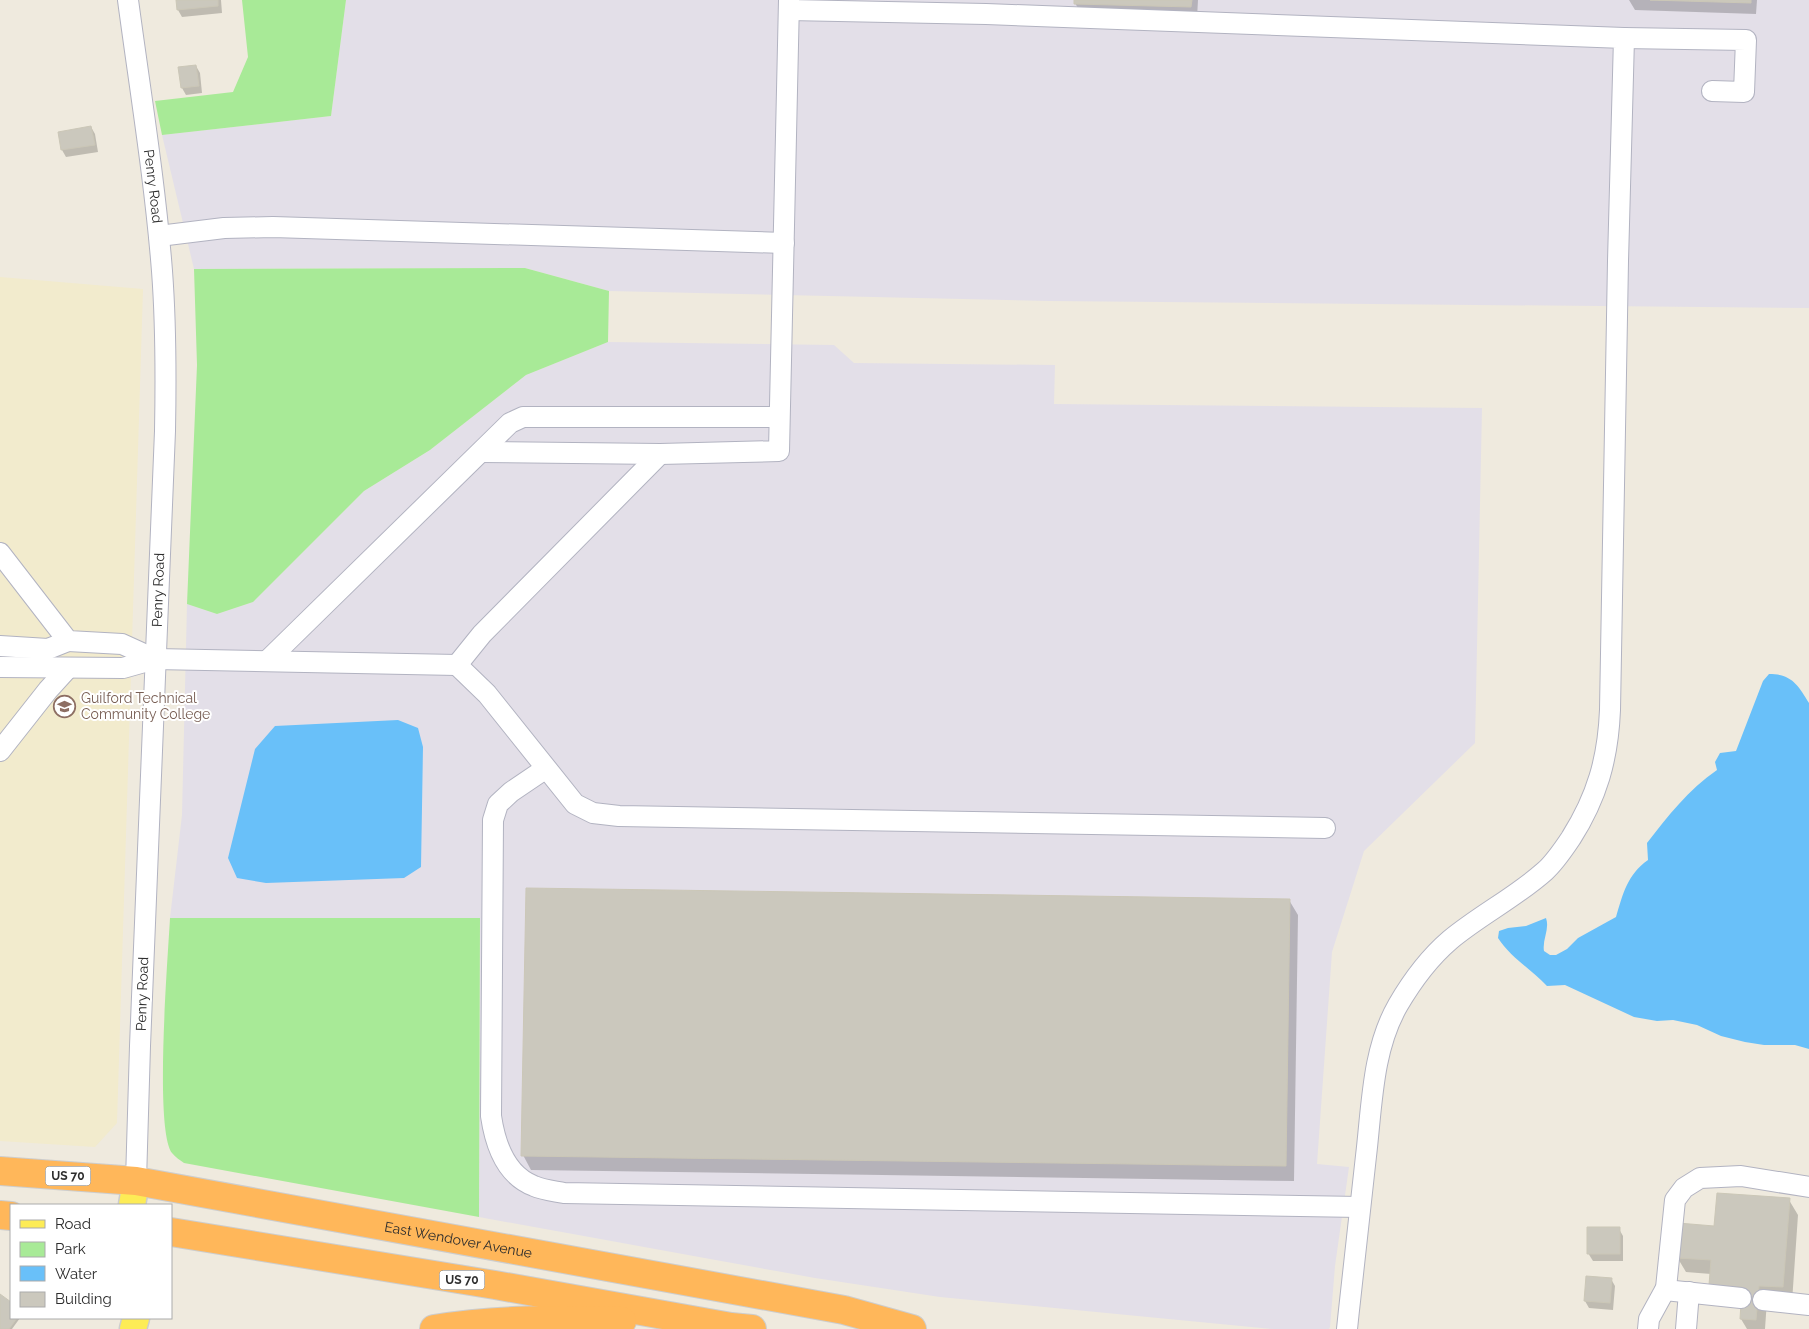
<svg xmlns="http://www.w3.org/2000/svg" width="1809" height="1329" font-family="Raleway,sans-serif">
<rect width="100%" height="100%" fill="#efeade"/>
<!-- industrial -->
<path fill="#e3dfe8" d="M346,0h1463v308l-759,-7 -441,-10 -84,-23 -331,1 -32,-134 169,-19z
M608,342l226,3 20,18 201,2 -1,39 428,4 -7,335 -111,108 -32,101 -15,212 32,3 -14,99 -5,61 -1,2h-56l-333,-32 -125,-19 -336,-61 1,-299h-310l12,-103 5,-211 30,10 36,-12 111,-111 66,-41 96,-75z"/>
<!-- education -->
<path fill="#f2ebcd" d="M0,277l143,12 -26,834 -22,24 -95,-6z"/>
<!-- green -->
<path fill="#a8ea97" d="M242,0h104l-15,116 -169,19 -7,-34 78,-9 15,-35z
M525,268l84,23 -1,51 -82,33 -96,75 -66,41 -111,111 -36,12 -30,-10 10,-239 -3,-96z
M170,918h310l-1,299 -295,-54c-4,-3 -9,-6 -12,-10 -18,-24 -4,-196 -2,-235z"/>
<!-- water -->
<path fill="#69c0f9" d="M1769,674c23,0 29,11 40,29v346l-14,-4h-31l-19,-3 -24,-6 -24,-11 -24,-5 -16,1 -23,-4 -69,-32 -18,1c-16,-17 -36,-28 -49,-48l1,-7 9,-3 18,-2 20,-8c4,11 -4,22 -2,33l6,4h6l11,-6 11,-11 38,-21c7,-23 11,-42 32,-57l-1,-17c21,-27 41,-53 70,-73l-2,-8 5,-9 16,-2 27,-70z
M398,720l20,8 5,19 -2,120 -17,11 -138,5 -29,-5 -9,-20 27,-109 20,-23z"/>
<!-- shadow -->
<path fill="#0003" d="M177,0h44l1,13 -40,4 -4,-7z
M1075,0h123l-1,18 -115,-3 -7,-12z
M1629,0h128l-1,14 -121,-4z
M196,66l4,7 2,20 -16,2 -4,-7z
M91,127l4,7 3,18 -32,5 -4,-7 -3,-17z
M1289,900l9,15 -4,266 -763,-11 -8,-15z
M1789,1200l9,15 -6,87 -25,-2 -2,29h-18l-6,-10 2,-18 -24,-2 -8,-25 -25,-2 -9,-15 39,-30z
M1619,1229l4,7v25h-30l-5,-8z
M1611,1279l4,7 -2,24 -24,-2 -4,-7z
M0,1296l11,7v15h9l-8,11h-12z"/>
<!-- building -->
<path fill="#cbc8bd" stroke="#cbc7b7" d="M176,0h42v6l-41,4z
M1074,0h118l-1,7 -117,-3z
M1650,0h101v3z
M196,65l3,21 -18,2 -3,-21z
M91,126l4,19 -34,5 -3,-18z
M526,888l764,11 -4,267 -765,-10z
M1717,1193l73,5 -7,89 -24,-1 -3,34 -16,-1 2,-32 -33,-2 2,-25 -35,-2 2,-35 36,3z
M1587,1227h33v27h-33z
M1586,1276l26,2 -2,25 -26,-2z
M0,1294l11,8v16h6l-8,11h-9z"/>
<g fill="none" stroke-linecap="round" stroke-linejoin="round">
<defs>
<g id="minor">
<path id="s1" d="M128,0c12,90 27,181 34,271 4,53 4,107 3,160l-25,615 -4,135"/>
<path d="M789,10l197,4 638,24 -6,223 -8,449c-2,49 -13,87 -39,128 -8,12 -16,24 -26,33 -29,26 -65,44 -95,69 -21,18 -38,41 -52,65 -26,45 -26,101 -32,151 -6,57 -13,115 -19,173"/>
<path d="M1624,38l122,2 -2,52 -32,-1"/>
<path d="M159,236l65,-8 49,-1 511,16"/>
<path d="M482,452l178,2 119,-3 10,-451"/>
<path d="M0,553l68,88 54,3 33,15"/>
<path d="M0,646l48,3 20,-8"/>
<path d="M267,661l243,-238 13,-6h256"/>
<path d="M457,665l30,29 88,110 18,9 26,3 706,12"/>
<path d="M0,667l123,1 32,-9 302,6 25,-31 178,-180"/>
<path d="M0,751l48,-61 20,-22"/>
<path d="M545,769l-34,23 -13,12 -5,16 -2,296c4,27 14,59 43,70 9,4 20,5 30,7l796,14"/>
<path d="M1665,1290l76,8"/>
<path d="M1763,1300l46,5"/>
<path d="M1648,1329l1,-10 17,-31 9,-88 9,-12 16,-10 41,-2 68,11"/>
<path d="M1686,1329l3,-37"/>
</g>
<path id="major" d="M132,1205l4,-24
M133,1329l3,-11"/>
<g id="highway">
<path id="s2" d="M0,1171l136,10 708,129 68,19"/>
<path d="M0,1215l11,1"/>
<path d="M171,1232l324,53 236,42 21,2"/>
<path d="M434,1329c62,-10 124,-10 188,-8"/>
</g>
</defs>
<!-- minor casing -->
<use href="#minor" stroke="#b2b3c1" stroke-width="22"/>
<!-- major casing -->
<use href="#major" stroke="#cdcdcd" stroke-width="29"/>
<!-- highway casing -->
<use href="#highway" stroke="#cdcdcd" stroke-width="30"/>
<!-- minor -->
<use href="#minor" stroke="#fff" stroke-width="20"/>
<!-- major -->
<use href="#major" stroke="#fdec56" stroke-width="26"/>
<!-- highway -->
<use href="#highway" stroke="#ffb75a" stroke-width="28"/>
</g>
<!-- icons -->
<defs>
<symbol id="university-ring" viewBox="-11 -11 22 22"><circle r="9.5" fill="#fff" stroke="#8d6e63" stroke-width="1.5"/><path d="M0-5L7-2L0 1L-7-2ZM-4 1L0 2.5L4 1V4Q0 6-4 4Z" fill="#8d6e63"/></symbol>
</defs>
<g fill-rule="evenodd">
<use href="#university-ring" x="52" y="694" width="25" height="25"/>
</g>
<g text-anchor="middle" dominant-baseline="central" stroke-width="4" stroke-linejoin="round" paint-order="stroke">
<!-- shield labels -->
<g fill="#fff" stroke="#6c6c6c" stroke-width="1">
<rect x="45.5" y="1166.5" width="45" height="19" rx="4"/>
<rect x="439.5" y="1270.5" width="45" height="19" rx="4"/>
</g>
<g font-size="12" font-weight="bold" fill="#2d2d2d">
<text x="68" y="1176">US 70</text>
<text x="462" y="1280">US 70</text>
</g>
<!-- street labels -->
<g font-size="14" fill="#2d2d2d" stroke="#fff">
<text stroke="none"><textPath href="#s1" startOffset="188">Penry Road</textPath></text>
<text transform="translate(158 590) rotate(-88)">Penry Road</text>
<text transform="translate(142 994) rotate(-88)">Penry Road</text>
<text stroke="none"><textPath href="#s2" startOffset="464">East Wendover Avenue</textPath></text>
</g>
<!-- education labels -->
<g font-size="14" fill="#785e54" stroke="#fff" text-anchor="start">
<text x="81" y="698">Guilford Technical<tspan x="81" dy="16">Community College</tspan></text>
</g>
</g>
<!-- legend -->
<rect x="10" y="1204" width="162" height="115" fill="#ffffff" stroke="#ababab"/>
<rect x="20" y="1220" width="25" height="8" fill="#fdec56" stroke="#ababab"/>
<text x="55" y="1229" font-size="15" fill="#2d2d2d">Road</text>
<rect x="20" y="1242" width="25" height="15" fill="#a8ea97" stroke="#ababab"/>
<text x="55" y="1254" font-size="15" fill="#2d2d2d">Park</text>
<rect x="20" y="1266" width="25" height="15" fill="#69c0f9" stroke="#ababab"/>
<text x="55" y="1279" font-size="15" fill="#2d2d2d">Water</text>
<rect x="20" y="1292" width="25" height="15" fill="#cbc8bd" stroke="#ababab"/>
<text x="55" y="1304" font-size="15" fill="#2d2d2d">Building</text>
</svg>
